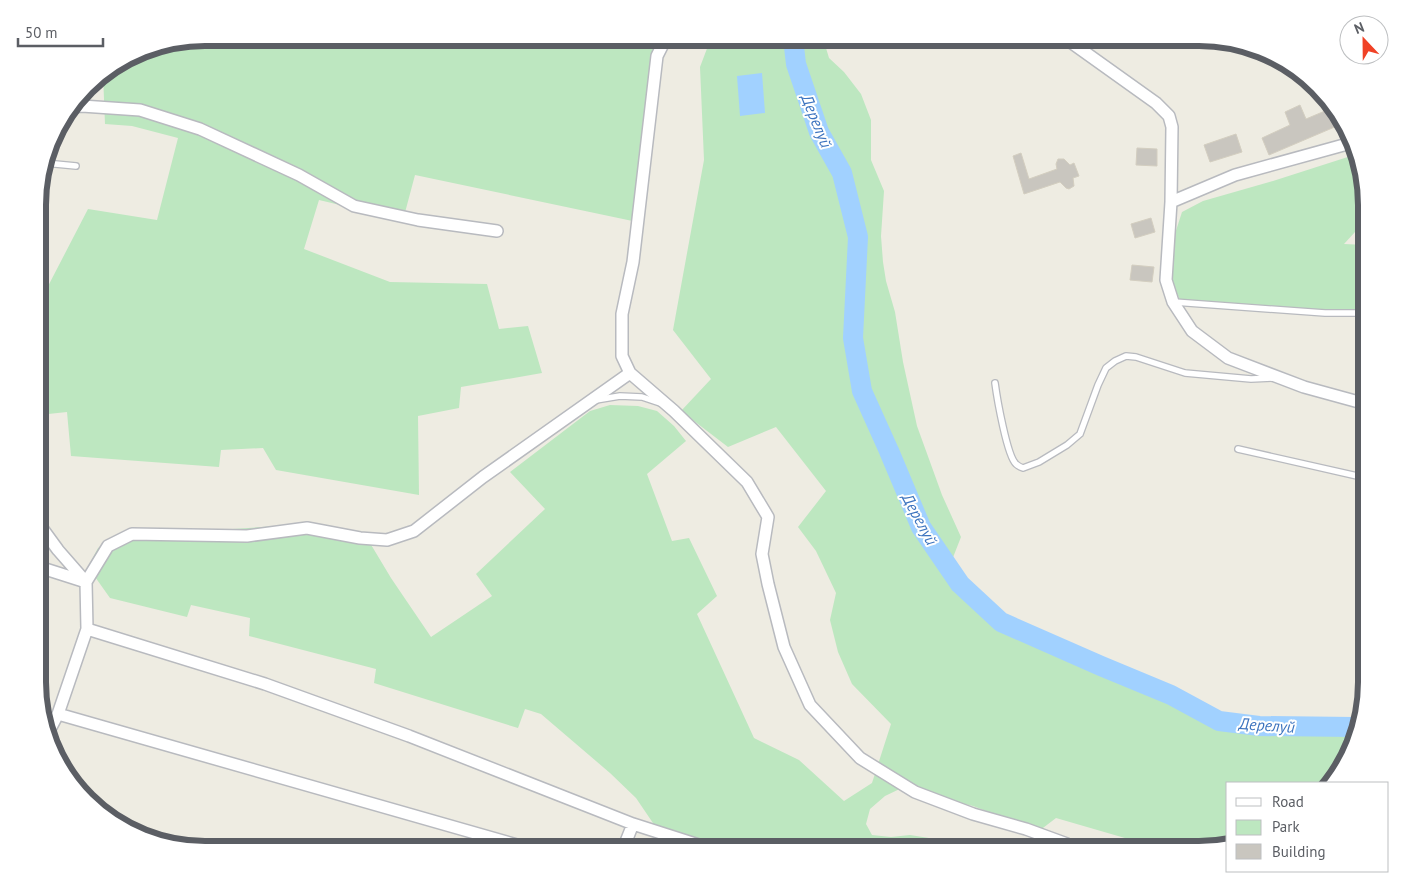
<svg xmlns="http://www.w3.org/2000/svg" width="1404" height="887" font-family="'PT Sans',sans-serif">
<rect width="100%" height="100%" fill="#eeece2"/>
<!-- green -->
<path fill="#bde7c0" d="M205,38h436l29,5 -9,20 -19,160 -227,-48 -12,45 -84,-20 -15,49 86,33 97,2 12,45 29,-3 14,47 -81,14 -2,21 -41,8 1,79 -143,-25 -13,-22 -42,2 -2,17 -148,-11 -4,-44 -28,3v-123h6l43,-83 69,11 21,-82 -46,-12 -27,-2 -2,-50 38,-24z
M711,38h112l6,20 15,14 17,22 10,26v40l13,31 -3,45 2,26 3,19 9,31 8,50 14,64 25,69 19,42 -9,23 -1,15 21,25 21,22 35,16 46,23 101,43 33,17 28,8 117,4 -15,42 -9,8h-101v61l-18,5h-52l-9,-4 -93,-27 -17,13 -66,-25 -38,-9 -25,-13 -25,12 -15,13 -4,15 6,11 19,2 19,-2 19,3 18,11h-224l-68,-23 -19,-28 -26,-25 -69,-59 -16,-5 -7,19 -144,-45 2,-14 -127,-33 1,-18 -59,-13 -4,12 -77,-19 -22,-31 10,-19 23,-15 25,-3 40,2 124,-8 54,9 27,45 40,59 61,-41 -16,-22 69,-65 -35,-37 80,-61 20,-6 28,1 19,5 17,15 12,15 -39,33 25,67 17,-3 28,58 -20,18 57,124 45,22 45,41 28,-18 19,-59 -39,-40 -14,-32 -8,-32 6,-27 -20,-42 -18,-24 28,-36 -50,-64 -48,20 -47,-36 30,-32 -38,-49 31,-170 -4,-93z
M1354,155l12,39v34l-11,4 -11,12 22,1v67l-65,-1 -121,-11 -10,-22 2,-35 10,-31 21,-11 70,-20z"/>
<!-- water -->
<path fill="#a1d1ff" d="M762,73l3,40 -25,3 -3,-40z"/>
<g fill="none" stroke-linecap="round" stroke-linejoin="round">
<!-- river -->
<path stroke="#a1d1ff" stroke-width="20" d="M793,38l3,26 23,68 23,41 16,64 -5,101 9,53 27,60 32,76 39,57 41,38 100,44 70,29 48,26 40,5 95,1"/>
</g>
<!-- building -->
<path fill="#c9c6bf" stroke="#d3cec0" d="M1300,105l6,14 26,-11 12,15 -75,32 -7,-17 28,-13 -5,-13z
M1236,134l6,18 -32,10 -6,-17z
M1137,148l20,1v17l-21,-1z
M1021,153l8,26 28,-10 -1,-5 2,-5h6l6,6 4,-2 5,13 -6,2 1,8 -5,3 -3,-1 -6,-6 -36,12 -11,-38z
M1151,218l4,14 -20,6 -4,-14z
M1132,265l22,2 -2,15 -22,-2z"/>
<g fill="none" stroke-linecap="round" stroke-linejoin="round">
<defs>
<path id="service" d="M45,163l31,3
M1174,302l151,11h41
M995,383c2,15 12,73 21,81 2,2 4,3 7,4l16,-6 28,-17 13,-11 18,-49 8,-17 9,-7 11,-5 10,1 49,16 66,6 22,-1
M596,400l24,-4 22,1 18,6
M1238,449l128,29"/>
<path id="minor" d="M666,38l-9,18 -24,206 -11,52v42l8,17 44,38 73,71 21,35 -6,37 6,30 16,63 26,58 50,53 55,34 58,22 53,15 41,15 7,5
M1065,38l91,65 13,13 3,11 -1,75
M73,107l9,-1 58,4 60,19 99,46 55,31 64,14 79,11
M1351,143l-116,32 -64,27 -5,78 7,22 19,29 36,27 76,29 62,17
M39,524l19,26 28,32 1,47 -29,85 -9,17
M39,567l47,15 22,-36 24,-12 115,2 60,-8 53,10 27,2 27,-9 69,-54 147,-104
M87,629l178,55 144,52 224,88 78,25
M58,714l473,135
M623,849l10,-25"/>
</defs>
<!-- service casing -->
<use href="#service" stroke="#b8babf" stroke-width="8"/>
<!-- minor casing -->
<use href="#minor" stroke="#b8babf" stroke-width="14"/>
<!-- service -->
<use href="#service" stroke="#fff" stroke-width="5.5"/>
<!-- minor -->
<use href="#minor" stroke="#fff" stroke-width="11"/>
</g>
<g text-anchor="middle" dominant-baseline="central" stroke-width="4" stroke-linejoin="round" paint-order="stroke">
<!-- water labels -->
<g font-size="16" font-style="italic" fill="#3d74bf" stroke="#fff">
<text transform="translate(817 121) rotate(68)">Дерелуй</text>
<text transform="translate(920 519) rotate(62)">Дерелуй</text>
<text transform="translate(1267 725) rotate(4)">Дерелуй</text>
</g>
</g>
<!-- crop -->
<path d="M0 0H1404V887H0ZM205 46H1199A159 159 0 0 1 1358 205V682A159 159 0 0 1 1199 841H205A159 159 0 0 1 46 682V205A159 159 0 0 1 205 46Z" fill="#fff" fill-rule="evenodd"/>
<path fill="none" stroke="#5b5e64" stroke-width="6" d="M205 46H1199A159 159 0 0 1 1358 205V682A159 159 0 0 1 1199 841H205A159 159 0 0 1 46 682V205A159 159 0 0 1 205 46Z"/>
<!-- legend -->
<rect x="1226" y="782" width="162" height="90" fill="#ffffff" stroke="#bdbfc1"/>
<rect x="1236" y="798" width="25" height="8" fill="#ffffff" stroke="#bdbfc1"/>
<text x="1272" y="807" font-size="15" fill="#5b5e64">Road</text>
<rect x="1236" y="820" width="25" height="15" fill="#bde7c0" stroke="#bdbfc1"/>
<text x="1272" y="832" font-size="15" fill="#5b5e64">Park</text>
<rect x="1236" y="844" width="25" height="15" fill="#c9c6bf" stroke="#bdbfc1"/>
<text x="1272" y="857" font-size="15" fill="#5b5e64">Building</text>
<!-- north arrow -->
<g transform="translate(1364 40) rotate(338)"><circle r="24" fill="#ffffff" stroke="#bdbfc1"/>
<path d="M0-4L9 19L0 12L-9 19Z" fill="#f04226"/>
<text y="-8" font-size="14" font-weight="bold" text-anchor="middle" fill="#5b5e64">N</text>
</g>
<!-- scale -->
<path d="M18 38v8h85v-8" fill="none" stroke="#5b5e64" stroke-width="2.5"/>
<text x="25" y="38" font-size="15" fill="#5b5e64" stroke="#ffffff" stroke-width="4" paint-order="stroke">50 m</text>
</svg>
